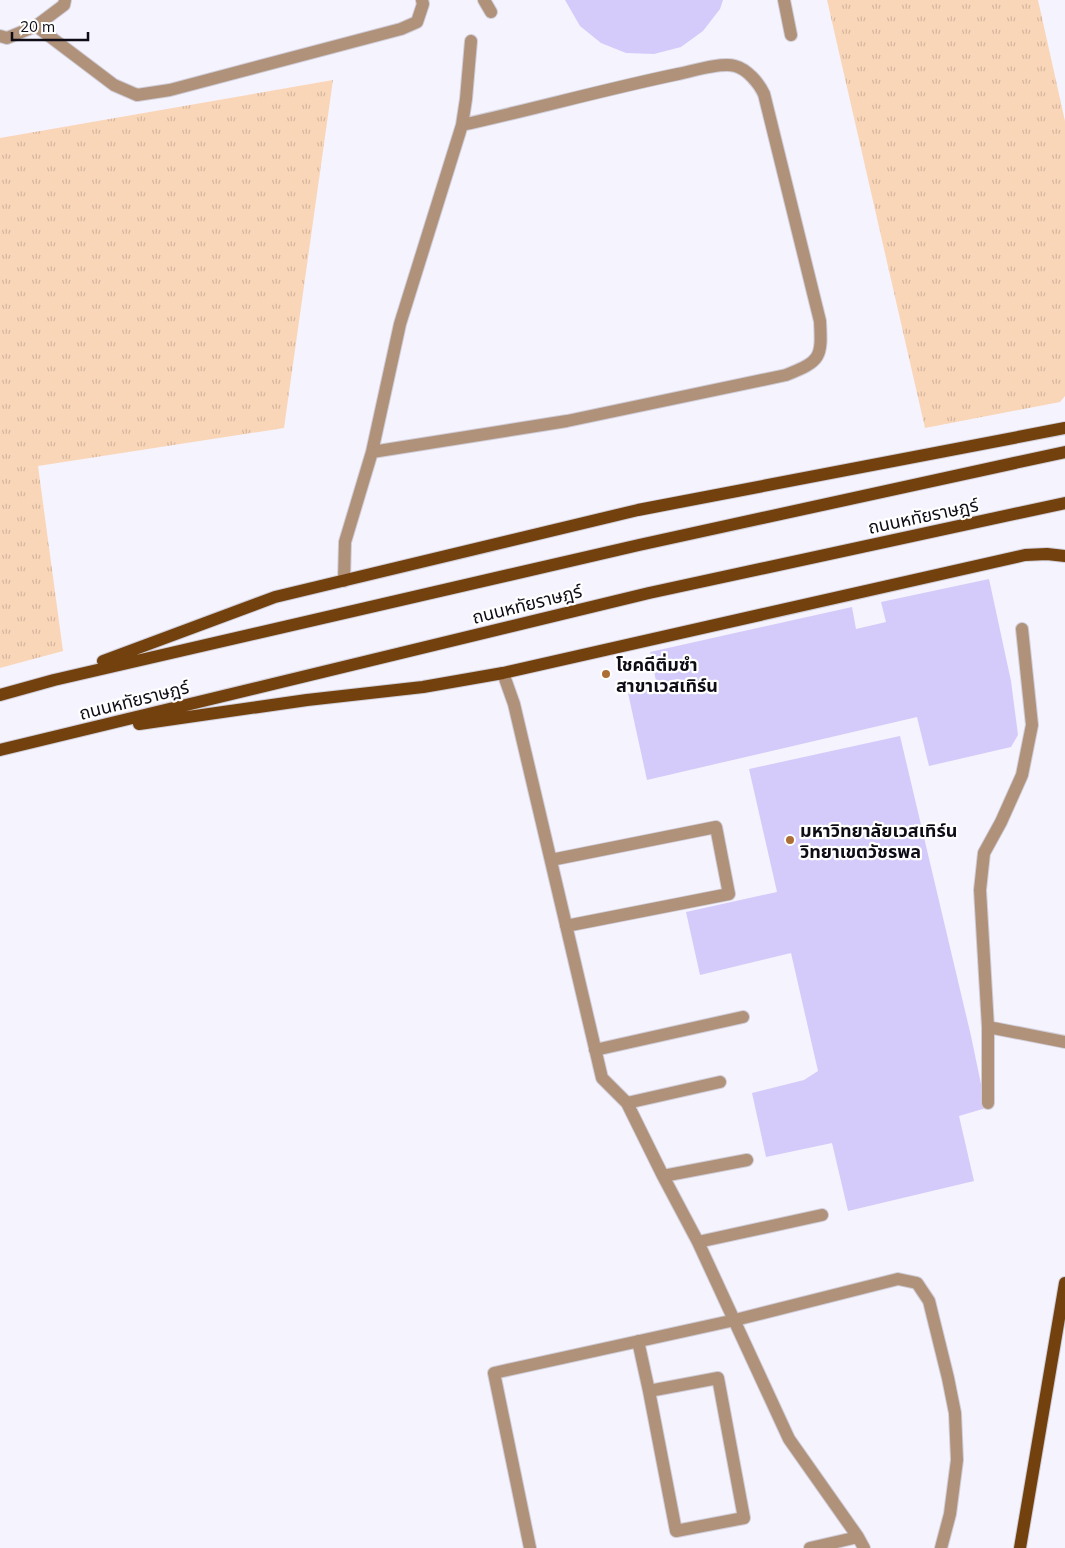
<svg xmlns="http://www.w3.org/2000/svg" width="1065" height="1548" font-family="Mulish,'Noto Sans Thai',sans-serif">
<defs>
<pattern id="grass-tufts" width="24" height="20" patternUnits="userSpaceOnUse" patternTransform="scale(1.25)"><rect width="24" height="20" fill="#fad6b9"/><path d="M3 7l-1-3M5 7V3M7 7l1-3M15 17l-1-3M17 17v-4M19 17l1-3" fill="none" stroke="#d5b69e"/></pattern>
</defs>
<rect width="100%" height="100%" fill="#f5f3fe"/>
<!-- grass -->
<path fill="url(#grass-tufts)" d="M827,0h211l27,121v275l-5,6 -135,26z
M333,80l-49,348 -246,38 25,185 -63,17v-530z"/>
<!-- building -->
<path fill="#d5cbfa" d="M565,0h158l-3,9 -17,22 -22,16 -27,7 -28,-1 -25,-10 -21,-17z
M989,579l22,102 7,54 -7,12 -82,19 -12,-49 -270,63 -19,-87 29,-7 -7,-34 202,-45 4,22 30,-7 -5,-20z
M900,736l71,300 15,72 -27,8 15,65 -126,30 -16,-68 -66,14 -14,-64 52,-13 14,-9 -27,-118 -91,22 -14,-63 91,-20 -28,-123z"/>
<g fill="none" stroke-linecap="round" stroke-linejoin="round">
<defs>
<path id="minor" d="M484,0l7,12
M784,0l7,35
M36,26l78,59 23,10 33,-5 231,-61 16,-7 6,-18 -1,-4
M0,36l7,2 29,-12 28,-21 1,-5
M372,452l195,-31 219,-46c35,-14 36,-17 34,-54l-56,-227c-5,-11 -17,-25 -29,-28 -14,-4 -42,5 -57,8 -72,15 -144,35 -216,51
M344,581l1,-39 27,-90 28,-128 62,-199 4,-26 5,-58
M503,673l11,31 88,374 25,25 36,73 35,66 91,197 69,98 -48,11
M551,860l165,-33 13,67 -163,32
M988,1027l77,15
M595,1050l148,-33
M627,1103l93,-21
M988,1103v-76l-8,-137 4,-37 17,-31 21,-47 10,-50 -10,-96
M663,1176l84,-16
M698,1242l124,-27
M638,1341l11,50 27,140 68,-13 -26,-140 -69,13
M858,1537l6,11
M530,1548l-36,-175 241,-53 163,-41 19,4 12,18 19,77 7,35 2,47 -7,54 -9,34"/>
<path id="major" d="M103,661l172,-64 363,-87 427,-82
M0,695l54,-15 585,-135 426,-93
M139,724l168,-24 116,-13 80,-14 522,-118 22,-1 18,2
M0,750l649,-157 416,-90
M1020,1548l45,-265"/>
</defs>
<!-- minor casing -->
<use href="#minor" stroke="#d0ced9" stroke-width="14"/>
<!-- major casing -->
<use href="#major" stroke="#d0ced9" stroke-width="14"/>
<!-- minor -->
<use href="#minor" stroke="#b0927b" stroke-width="12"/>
<!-- major -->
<use href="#major" stroke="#73410e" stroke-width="12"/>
</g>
<!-- markers -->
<g fill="#ad6e35" stroke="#fff" stroke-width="2">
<circle cx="606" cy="674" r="5"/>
<circle cx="790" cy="840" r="5"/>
</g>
<g text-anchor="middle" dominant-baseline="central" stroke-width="4.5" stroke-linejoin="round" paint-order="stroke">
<!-- street labels -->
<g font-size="18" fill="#0f0c16" stroke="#fff">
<text transform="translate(923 516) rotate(-12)">ถนนหทัยราษฎร์</text>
<text transform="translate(527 604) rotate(-14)">ถนนหทัยราษฎร์</text>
<text transform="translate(134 700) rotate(-14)">ถนนหทัยราษฎร์</text>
</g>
<!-- poi labels -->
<g font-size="18" font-weight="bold" fill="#0f0c16" stroke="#fff" text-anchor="start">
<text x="616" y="664">โชคดีติ่มซำ<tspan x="616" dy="21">สาขาเวสเทิร์น</tspan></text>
<text x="800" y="830">มหาวิทยาลัยเวสเทิร์น<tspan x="800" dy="21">วิทยาเขตวัชรพล</tspan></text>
</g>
</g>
<!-- scale -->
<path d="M12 32v8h76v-8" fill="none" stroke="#0f0c16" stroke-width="2.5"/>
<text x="20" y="32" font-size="15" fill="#0f0c16" stroke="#ffffff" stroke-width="4" paint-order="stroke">20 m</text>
</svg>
